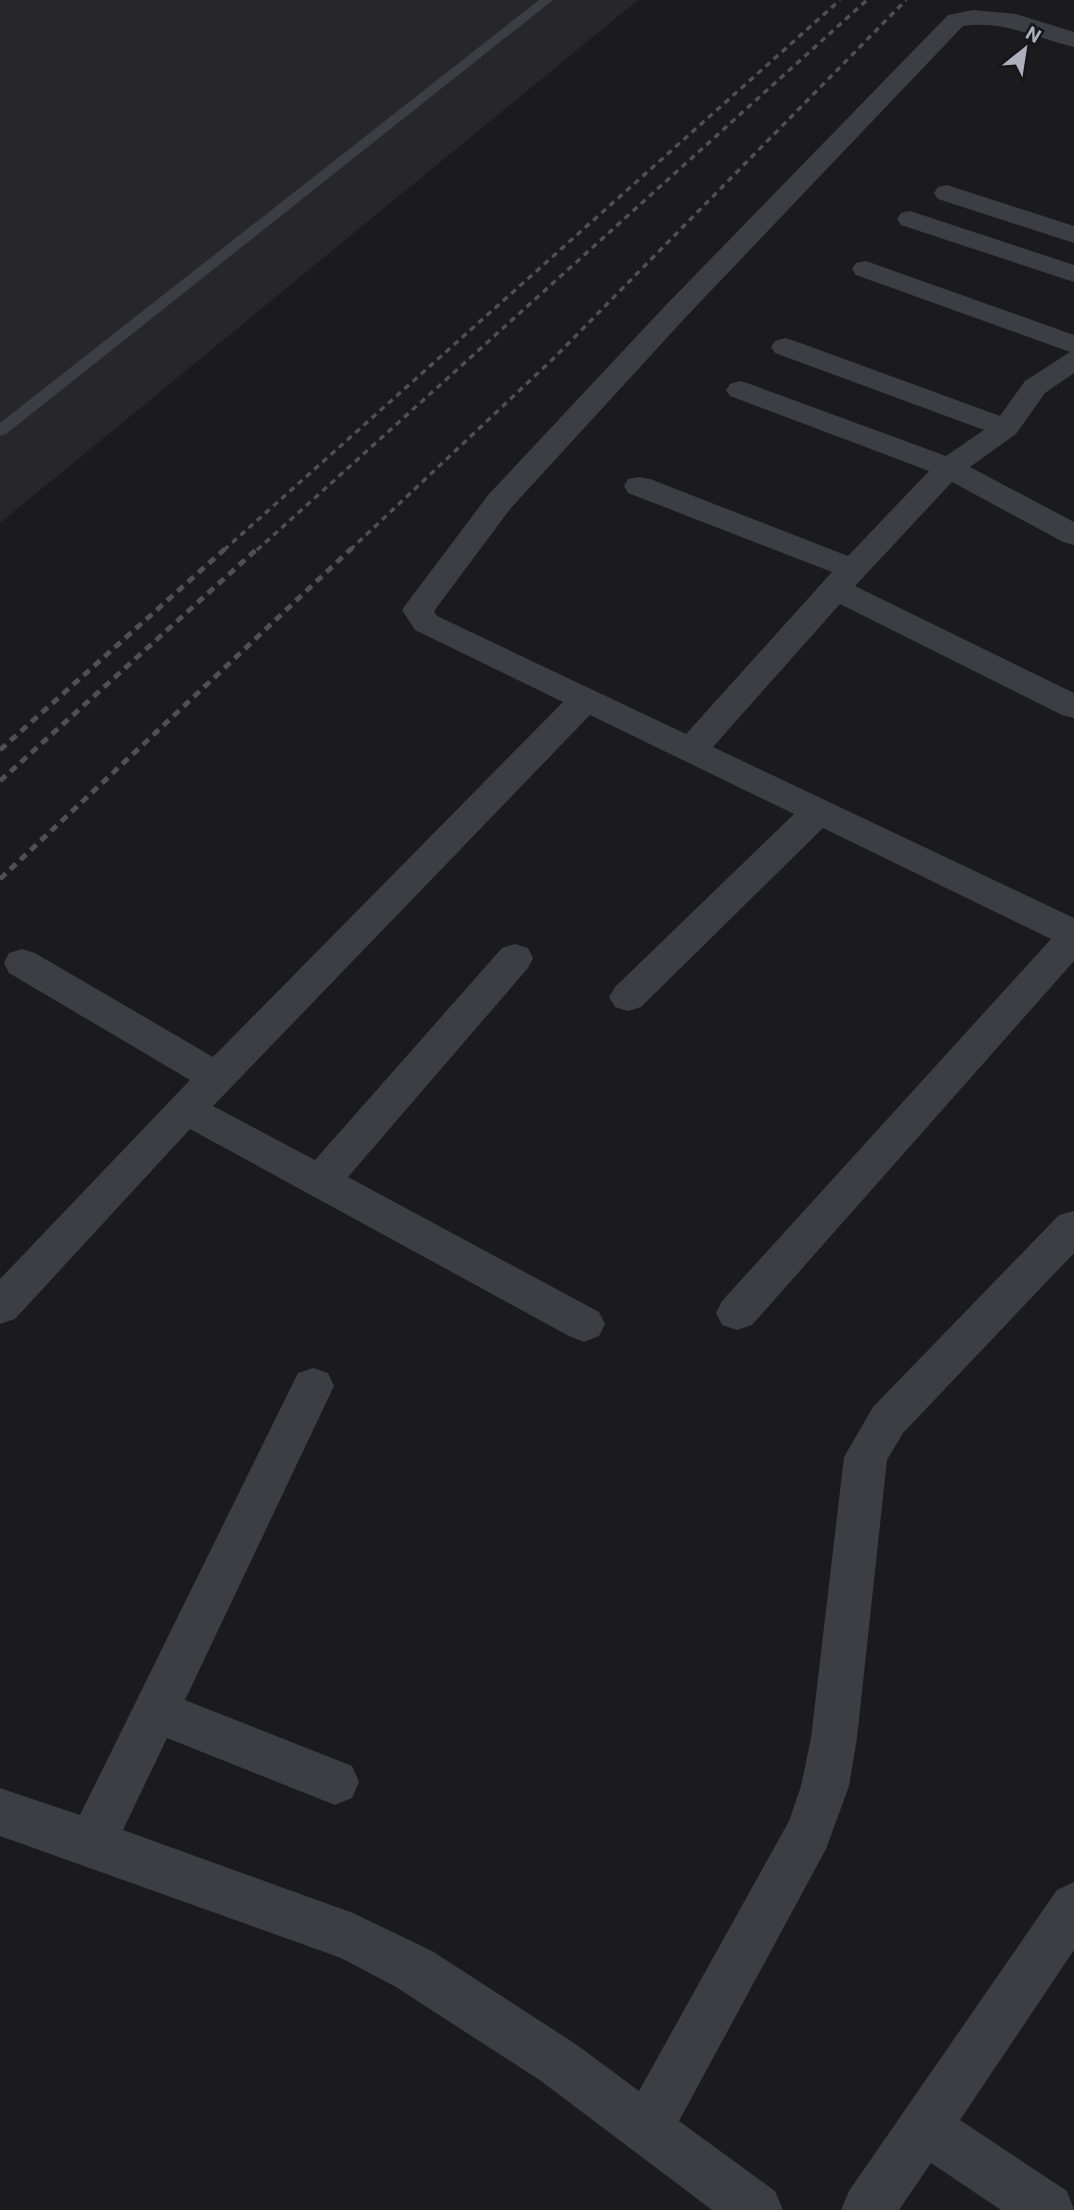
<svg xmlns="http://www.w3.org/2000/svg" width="1074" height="2210" font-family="Roboto,sans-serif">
<rect width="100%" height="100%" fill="#1b1a1d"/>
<!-- built -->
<path fill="#27262a" d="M0,0h638l-638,523z"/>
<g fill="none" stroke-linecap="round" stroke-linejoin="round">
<!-- service -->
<path fill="#3d3d44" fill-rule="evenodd" d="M539,0h14l-547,434 -6,2v-13z"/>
<!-- minor -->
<path fill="#3d3d44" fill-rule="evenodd" d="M973,10l43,4 58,18v15c-38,-9 -70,-27 -111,-21l-278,292 -174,190 -77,103 3,5 249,118 146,-162 -204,-79 -4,-7 4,-7 11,-2 11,2 198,77 81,-85 -199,-75 -4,-6 4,-6 10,-3 10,3 196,72 38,-26 -209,-77 -4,-6 4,-6 10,-3 10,3 205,75 25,-35 45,-29 -214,-77 -4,-6 4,-6 10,-2 208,74v38l-29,20 -29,41 -46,33 104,55v23l-11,-3 -111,-60 -97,104 219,107v25l-12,-3 -222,-111 -127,143 361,171v43l-322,364 -15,5 -15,-5 -6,-12 6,-12 329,-362 -228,-111 -182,179 -13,4 -13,-4 -6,-10 6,-10 179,-173 -204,-99 -377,391 102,54 187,-212 13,-4 13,4 5,10 -5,10 -180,209 251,135 6,12 -6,12 -15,6 -15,-6 -379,-207 -175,190 -15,5v-45l190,-199 -181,-107 -5,-10 5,-10 13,-4 13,4 178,104 350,-355 -148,-72 -13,-20 5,-7 82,-109 176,-188 283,-291z
M947,185l127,41v17l-136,-44 -4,-6 4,-6z
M910,211l164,54v17l-173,-57 -4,-6 4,-6z
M1074,1211v42l-171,180 -16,27 -30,278 -8,48 -23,63 -147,272 96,70 8,19h-71l-171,-129 -145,-94 -55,-29 -341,-122v-48l80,27 218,-442 15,-5 15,5 6,13 -149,314 167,66 7,16 -7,16 -17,7 -168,-67 -44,92 230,83 79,38 145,94 62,46 150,-270 12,-35 10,-48 33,-281 29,-50 186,-192z
M1074,1882v68l-114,170 107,71 7,19h-73l-70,-47 -32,47h-58l8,-19 208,-301z"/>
<!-- rail-far1 -->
<path stroke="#4e4f57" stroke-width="3.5" stroke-dasharray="6 5" stroke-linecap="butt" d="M224,550l616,-550
M257,550l610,-550
M350,550l205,-193 351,-357"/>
<!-- rail -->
<path stroke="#4e4f57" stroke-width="5" stroke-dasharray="8 6" stroke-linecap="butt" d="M0,750l226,-202
M0,781l258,-233
M0,879l352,-331"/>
</g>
<!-- north arrow -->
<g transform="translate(1025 49) rotate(30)" stroke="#161518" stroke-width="5" paint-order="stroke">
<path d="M0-5L12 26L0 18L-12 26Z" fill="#adafbd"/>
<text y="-10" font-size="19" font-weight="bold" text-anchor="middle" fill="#adafbd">N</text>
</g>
</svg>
